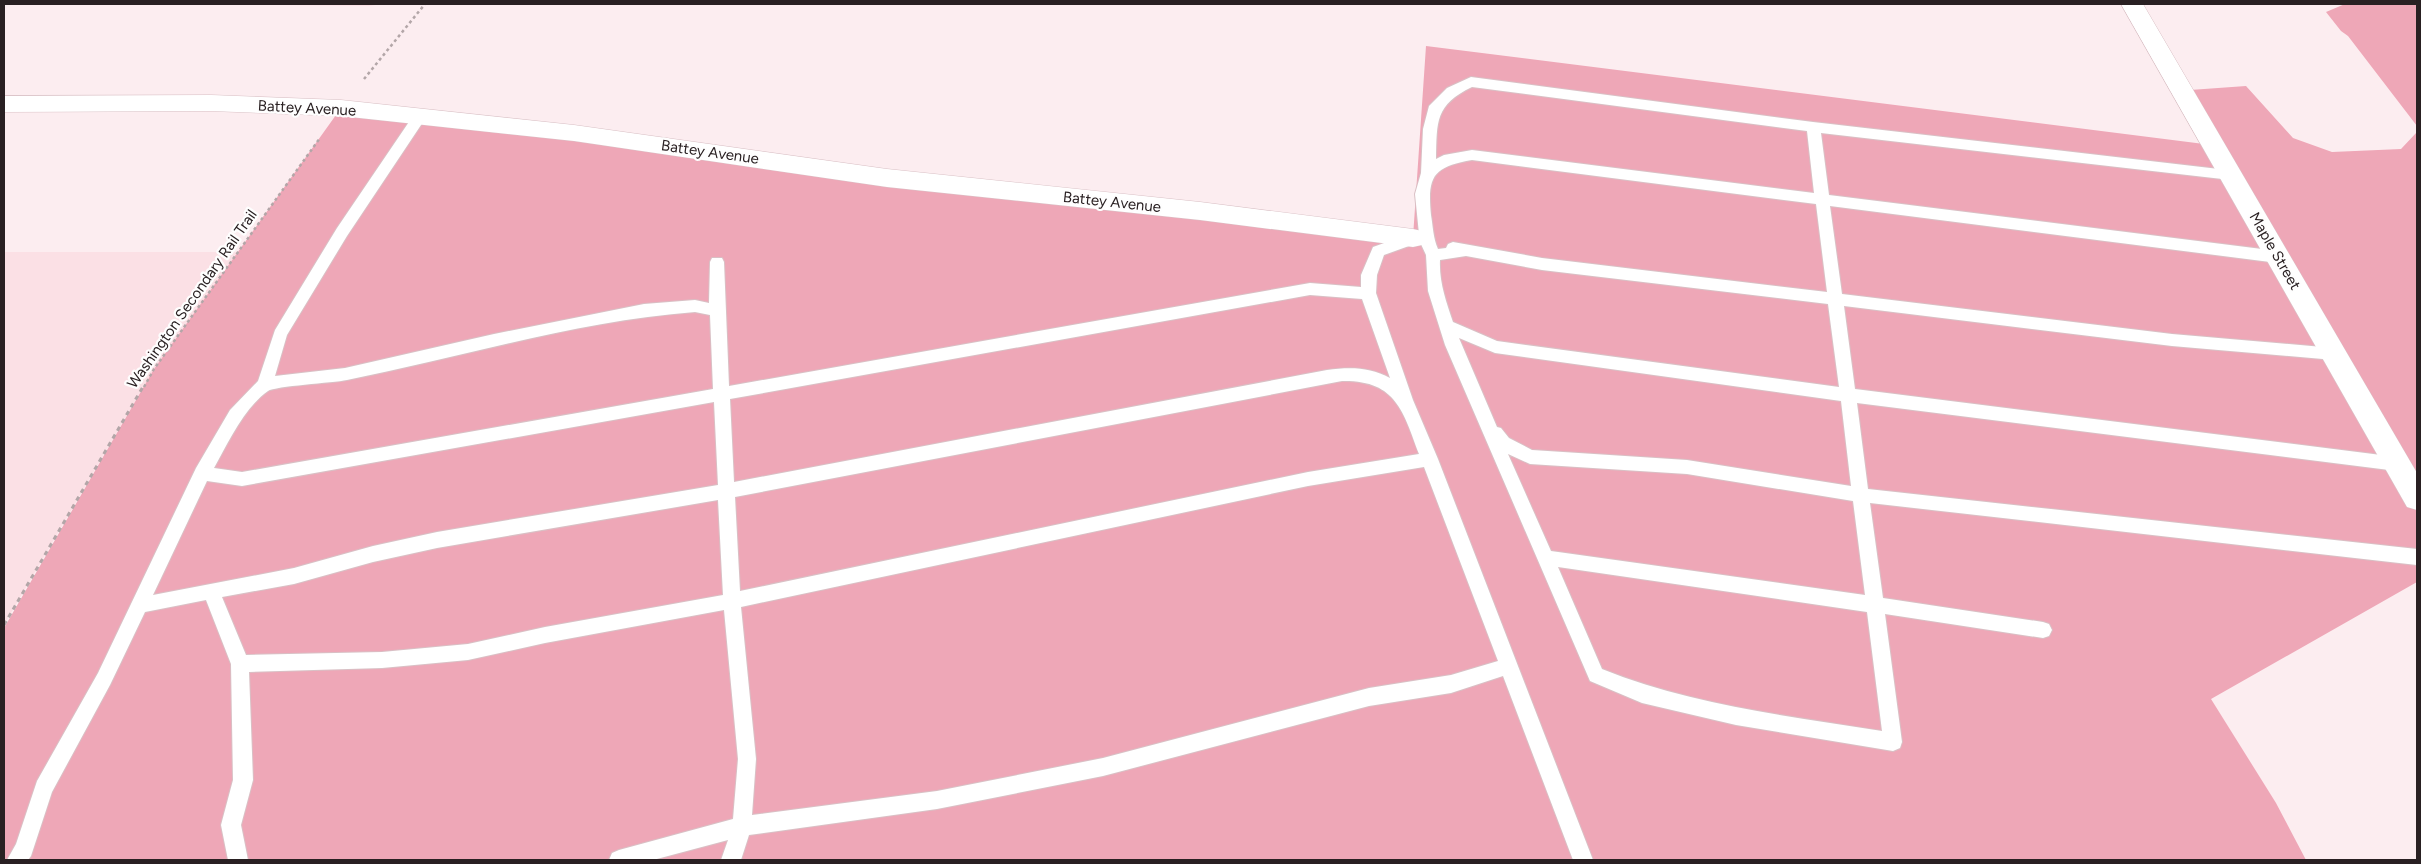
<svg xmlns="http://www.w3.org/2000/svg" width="2421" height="864" font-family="Figtree,sans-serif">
<rect width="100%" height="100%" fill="#fcedf0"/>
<!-- built -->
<path fill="#fbe0e5" d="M198,4h184l-13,2z
M4,252h234l-84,117 -150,256z"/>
<!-- green -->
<path fill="#eea7b7" d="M2345,4h72v122l-69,-90 -7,-5 -15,-19z
M1426,46l778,98 -28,-53 70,-5 47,52 39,14 69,-3 16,-17v450l-206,117 65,104 30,57h-2302v-232l150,-259 187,-261 1072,129z"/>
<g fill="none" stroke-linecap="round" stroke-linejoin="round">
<defs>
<path id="service" d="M1471,77l342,45 423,49 2,4 -2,4 -5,1 -410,-47 8,62 449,56 5,2 2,4 -2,4 -5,2 -448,-57 12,88 330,40 162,14 6,2 2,4 -2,4 -6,2 -162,-14 -328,-40 11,83 542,68 6,2 2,5 -2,5 -6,2 -540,-68 11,86 549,60v16l-547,-62 13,95 160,24 6,2 3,6 -3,6 -6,2 -158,-24 17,128 -2,6 -7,3 -157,-26 -94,-22 -52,-22 -145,-336 -17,-54 -2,-36 -6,-13 -36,13 -7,20 -1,18 37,107 25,59 155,401h-20l-70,-184 -52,17 -82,13 -266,70 -166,33 -188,26 -8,25h-20l7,-20 -75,20h-44l3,-7 7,-3 114,-31 5,-60 -14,-149 -179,33 -77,17 -86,8 -133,4 4,108 -12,45 7,35h-20l-7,-35 12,-45 -2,-116 -25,-64 -61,12 -35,73 -58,107 -21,64 -3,4h-21l9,-16 21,-63 61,-108 98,-205 34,-58 28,-29 17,-51 62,-102 78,-115 5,-2 7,5 -80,120 -60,99 -12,41 70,-8 149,-34 150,-30 51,-4 14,3 1,-41 2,-4h10l2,4 5,124 581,-103 51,4v-12l12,-28 42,-15 4,2 -4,-40 6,-21 2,-44 6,-23 18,-18zM1472,87l335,44 7,62 -342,-43 -28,5 -8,4c1,-38 -1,-54 36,-72zM1472,160l344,44 11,88 -285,-34 -89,-16 -5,2 -2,4 -8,1c-5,-11 -5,-23 -7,-34 -4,-40 3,-48 41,-55zM1466,256l76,14 286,34 11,83 -342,-46 -44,-19c-7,-21 -14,-40 -13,-62zM1310,295l52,4 28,79c-20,-11 -40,-11 -63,-8l-593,112 -4,-83zM695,312l15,3 3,74 -471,83 -28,-4c14,-25 30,-60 54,-77 7,-5 65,-8 79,-11 116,-23 230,-59 348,-68zM1459,338l36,15 346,48 10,85 -164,-26 -155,-10 -23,-12 -8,-10 -4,-1zM1342,381c54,-1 61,30 77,73l-111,18 -568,119 -5,-94zM714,402l4,83 -281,47 -64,14 -79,22 -141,27 54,-114 35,5zM1508,454l22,10 157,10 166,27 12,94 -314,-44zM1424,467l74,194 -47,14 -82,13 -266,70 -166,33 -185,24 4,-56 -15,-152 567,-121zM718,500l5,95 -178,32 -77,17 -86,8 -136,3 -24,-58 72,-13 79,-22 64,-14zM1558,567l309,45 15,119c-94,-15 -191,-26 -280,-62z"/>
<path id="minor" d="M2121,4h22l274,469v37l-10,-3z
M211,95l130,5 233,25 313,44 313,33 213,27 9,2 3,7 -3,7 -9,2 -213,-27 -313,-33 -313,-46 -233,-25 -130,-5 -207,1v-16z"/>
</defs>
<!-- service casing -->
<use href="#service" stroke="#d9c0c5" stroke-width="2"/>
<!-- minor casing -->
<use href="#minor" stroke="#d9c0c5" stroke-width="1"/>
<!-- path-far1 -->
<path stroke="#b3a6a8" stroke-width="2.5" stroke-dasharray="3 3" stroke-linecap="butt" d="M364,79l61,-75
M144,387l10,-18 166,-231"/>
<!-- path -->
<path stroke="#b3a6a8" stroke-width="3" stroke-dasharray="4.5 4.5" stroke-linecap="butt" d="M4,625l140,-240"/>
<!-- service -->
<use href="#service" fill="#fff" fill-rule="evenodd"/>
<!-- minor -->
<use href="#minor" fill="#fff" fill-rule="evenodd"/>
</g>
<g text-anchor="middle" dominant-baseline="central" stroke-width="4.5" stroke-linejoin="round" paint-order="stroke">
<!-- street labels -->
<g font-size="15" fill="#292022" stroke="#fefefe">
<text transform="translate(307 108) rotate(3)">Battey Avenue</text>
<text transform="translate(710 152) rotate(8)">Battey Avenue</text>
<text transform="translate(1112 202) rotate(6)">Battey Avenue</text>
<text transform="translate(2275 251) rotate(60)">Maple Street</text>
<text transform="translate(192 299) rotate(-55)">Washington Secondary Rail Trail</text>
</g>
</g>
<!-- border -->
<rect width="2421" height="864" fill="none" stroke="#292022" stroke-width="10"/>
</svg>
